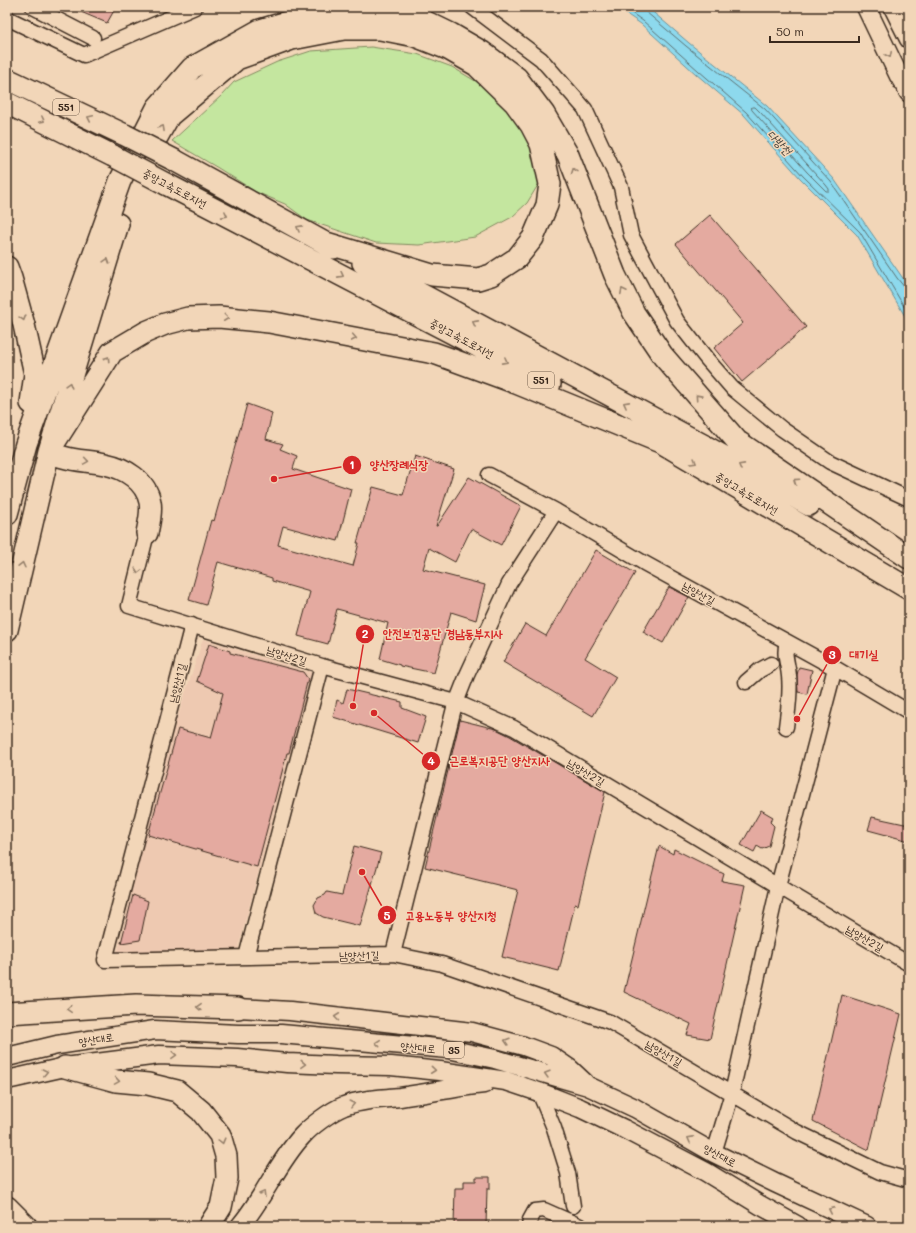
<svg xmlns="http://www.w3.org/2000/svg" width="916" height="1233" font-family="Mali,'Poor Story',sans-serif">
<rect width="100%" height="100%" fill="#f2d6b8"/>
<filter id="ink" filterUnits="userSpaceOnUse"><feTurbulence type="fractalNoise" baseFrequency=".025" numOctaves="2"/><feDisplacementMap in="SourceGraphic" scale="8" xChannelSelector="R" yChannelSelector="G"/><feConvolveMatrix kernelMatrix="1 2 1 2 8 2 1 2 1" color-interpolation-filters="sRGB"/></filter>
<g filter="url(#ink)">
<!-- built -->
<path fill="#eec9b1" d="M203,639l109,34 -74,276 -121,5 27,-115 32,-117z"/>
<!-- green -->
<path fill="#c4e69f" stroke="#80885e" d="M371,47l46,7 35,13 45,27 31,33 15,45 -5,13 -11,18 -15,14 -37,20 -56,8 -43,-2 -69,-23 -22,-16 -29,-12 -38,-24 -46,-27 49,-45 13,-14 43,-20 34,-11z"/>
<!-- water -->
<path fill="#8dd9ed" stroke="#6c939a" d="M616,7h31l42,36 78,63 67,73 75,108v36l-52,-88 -57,-57 -56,-63 -48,-41 -55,-50z"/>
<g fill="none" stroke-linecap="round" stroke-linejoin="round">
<!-- shore -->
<path stroke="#5c7071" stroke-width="1" d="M623,7l20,14 56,50 47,41 57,64 57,56 49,83
M645,7l1,5 40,34 79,63 66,73 66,96 8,10 4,1
M752,107h3l6,6 65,72 3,4v2h-3l-19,-19 -55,-62z"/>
</g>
<!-- building -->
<path fill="#e4aaa0" stroke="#3b2a1e" d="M69,7h47l-9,16z
M710,215l96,112 -64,55 -28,-34 29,-25 -67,-79z
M247,404l25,9 -6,26 17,5 -3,5 17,7 -4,13 58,20 -13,52 -55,-15 -5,19 75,21 6,-23h-2l16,-56 30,8 12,-39 39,13 -18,57h1l32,-49 52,29 -20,39 -30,-16 -16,33 -26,-14 -6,21 62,16 -9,35 -25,-8 -17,61 -34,-7v-1l-20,-6 8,-36 -51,-14 -9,35 -30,-8 12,-44 -38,-11v-3l-54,-16 -12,43 -17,-5 22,-80 3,1z
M596,550l39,23 -50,85 31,19 -23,39 -90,-54 22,-38 21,12z
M669,587l20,10 -26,46 -20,-11z
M209,644l21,7v2l73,19 5,7 -19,74h-2l-30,114 -109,-32 30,-106 33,9 12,-45 -26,-12z
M799,667l13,3 -5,24 -9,-2 -1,-17z
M347,689l55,13v6l24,9 -8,26 -85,-26 4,-17 6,3z
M460,720l36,9 14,7 95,56 -27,113 -3,-1 -16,67 -57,-14 16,-67 -93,-23z
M761,810l12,7 -3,5 4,4 -5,20 -7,3 -5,-3 -3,6 -13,-7z
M872,817l37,8v16l-41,-11z
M354,846l27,7 -21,73 -37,-9 -7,-4 -2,-8 4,-7 7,-3 2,-3 15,3z
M659,846l14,8 1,-5 50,25 -2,7 23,4 -35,154 -23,-4 4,-11 -67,-32z
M133,895l15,6 -8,39 -19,3z
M842,995l59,19 -32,136 -56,-29z
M476,1177h14v12h-3l-1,37h-32l1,-38h9v-7h12z"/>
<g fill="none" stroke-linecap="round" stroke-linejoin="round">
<defs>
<path id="minor" d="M33,7l60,31
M472,7l69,52 44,50 36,78 10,48 46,86 29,37 26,30 50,41 48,33 79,37
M7,18l77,37 111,-48
M489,475l67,36 88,52 191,105 74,44
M147,533l-18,73 193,60 134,36 58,26 264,158 131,78
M192,625l-87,335 288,-6 49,10 168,58 187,110 83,40 29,8
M746,682l14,-12 11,-6
M786,727c2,-17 5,-34 3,-51 -1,-13 -6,-21 -2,-34
M393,954l61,-246 13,-33 42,-91 47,-73
M246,957l76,-291
M539,1092l15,36 14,45 5,33
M714,1153l18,-60 46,-207 57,-218
M529,1226l1,-6 5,-9 9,-1 36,16"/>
<path id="major" d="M866,7l33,69 10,17
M893,7l16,32
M238,1008l52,3 182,21 52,14 27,10 19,13 15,14
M7,1057l50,-12 98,-15 83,4h43l167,15 47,10 93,27 47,22 79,45 61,30 92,43
M7,1080l58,-13 94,-12 78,3 50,5 49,2 55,1 49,5 66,10 33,11 41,16 44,21 82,43 54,33 38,21
M240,1226c24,-28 37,-63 62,-90 9,-10 29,-25 42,-30 17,-7 38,-7 56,-9 29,-4 56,-10 84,-13"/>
<path id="highway" d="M7,79l118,56
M7,103l106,53
M156,139l13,-23 68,-57 55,-20 52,-10h36l35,7 33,13 28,16 39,38 16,22 10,19 9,40 -3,21 -14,33 -16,20 -26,17 -13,4 -46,-4 -109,-33
M176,161l158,87
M166,184l384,200
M363,263l340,182 106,60
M7,267l4,11 13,47 11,49 -4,29
M652,437l257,152
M7,514l19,-70 94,-263 37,-73 35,-40 68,-38 54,-16 38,-3 66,7 33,16 31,18 35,26 27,36 24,41 47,120 19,38 29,43 74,85 172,117
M147,533c2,-10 5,-21 3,-31 -4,-21 -25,-34 -45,-38 -14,-3 -29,-3 -42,-7 -5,-1 -10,-4 -14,-6l63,-99 34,-20 19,-8 23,-6 31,-1 50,5 165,31 82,30 149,61
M7,630l42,-179 69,-227
M7,1013l129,-8 102,3
M65,1067l51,14 32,3 29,7 24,20 19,24 6,21 1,22 -6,29 -12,19
M7,1207l19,19"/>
</defs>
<!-- minor casing -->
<use href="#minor" stroke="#3b2a1e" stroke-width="17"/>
<!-- major casing -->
<use href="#major" stroke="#3b2a1e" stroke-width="21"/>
<!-- highway casing -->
<use href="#highway" stroke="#3b2a1e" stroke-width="24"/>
<!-- minor -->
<use href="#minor" stroke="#f2d6b8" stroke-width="14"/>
<!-- major -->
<use href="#major" stroke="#f2d6b8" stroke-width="18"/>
<!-- highway -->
<use href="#highway" stroke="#f2d6b8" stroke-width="21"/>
<defs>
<path id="highway-bridge" d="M125,135l51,26
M113,156l53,28"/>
</defs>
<!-- highway-bridge casing -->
<use href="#highway-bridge" stroke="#3b2a1e" stroke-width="24" stroke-linecap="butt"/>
<!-- highway-bridge -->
<use href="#highway-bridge" stroke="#f2d6b8" stroke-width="21"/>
</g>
<!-- one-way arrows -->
<defs><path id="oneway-chevron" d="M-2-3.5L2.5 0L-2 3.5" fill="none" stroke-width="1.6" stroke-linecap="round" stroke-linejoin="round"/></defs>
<g stroke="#96806b">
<use href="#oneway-chevron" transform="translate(889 55) rotate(64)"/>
<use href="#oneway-chevron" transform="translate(90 118) rotate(-155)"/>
<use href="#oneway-chevron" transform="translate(42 120) rotate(27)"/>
<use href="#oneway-chevron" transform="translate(162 128) rotate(-61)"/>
<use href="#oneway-chevron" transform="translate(574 171) rotate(-111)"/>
<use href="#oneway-chevron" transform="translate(225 215) rotate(28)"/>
<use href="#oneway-chevron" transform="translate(299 228) rotate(-151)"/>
<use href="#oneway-chevron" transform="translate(107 261) rotate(-73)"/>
<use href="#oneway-chevron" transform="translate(341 275) rotate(28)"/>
<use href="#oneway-chevron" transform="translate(623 291) rotate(-117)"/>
<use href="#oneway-chevron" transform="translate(23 318) rotate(74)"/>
<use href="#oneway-chevron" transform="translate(226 318) rotate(6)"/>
<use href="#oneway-chevron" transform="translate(475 323) rotate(-152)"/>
<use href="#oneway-chevron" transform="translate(354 338) rotate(11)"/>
<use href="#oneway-chevron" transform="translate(107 359) rotate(-57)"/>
<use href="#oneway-chevron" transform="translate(505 361) rotate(28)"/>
<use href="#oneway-chevron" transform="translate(69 385) rotate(-73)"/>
<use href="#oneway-chevron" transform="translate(698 397) rotate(-132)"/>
<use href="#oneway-chevron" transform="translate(626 404) rotate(-152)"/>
<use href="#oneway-chevron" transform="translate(86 461) rotate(9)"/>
<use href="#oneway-chevron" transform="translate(694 462) rotate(31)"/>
<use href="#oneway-chevron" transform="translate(741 466) rotate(-151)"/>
<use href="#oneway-chevron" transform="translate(796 481) rotate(-146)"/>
<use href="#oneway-chevron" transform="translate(22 565) rotate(-77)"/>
<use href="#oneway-chevron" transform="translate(138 571) rotate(105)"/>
<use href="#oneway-chevron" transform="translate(199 1007) rotate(-178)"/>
<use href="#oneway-chevron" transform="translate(69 1009) rotate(176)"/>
<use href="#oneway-chevron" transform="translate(337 1017) rotate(-173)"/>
<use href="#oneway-chevron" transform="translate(507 1041) rotate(-163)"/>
<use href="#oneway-chevron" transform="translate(378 1043) rotate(-175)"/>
<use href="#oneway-chevron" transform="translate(174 1055) rotate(3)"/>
<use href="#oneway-chevron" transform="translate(303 1064) rotate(3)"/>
<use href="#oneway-chevron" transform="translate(433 1070) rotate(6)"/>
<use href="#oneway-chevron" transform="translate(45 1072) rotate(-13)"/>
<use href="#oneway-chevron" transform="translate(547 1074) rotate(-164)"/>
<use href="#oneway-chevron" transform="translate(117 1081) rotate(9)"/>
<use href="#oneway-chevron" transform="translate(352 1104) rotate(-14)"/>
<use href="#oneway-chevron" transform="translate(690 1139) rotate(-151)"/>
<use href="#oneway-chevron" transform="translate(222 1141) rotate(75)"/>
<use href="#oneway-chevron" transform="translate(263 1194) rotate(-59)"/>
<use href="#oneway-chevron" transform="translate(831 1210) rotate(-155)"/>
</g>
</g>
<g text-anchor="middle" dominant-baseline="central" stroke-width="3" stroke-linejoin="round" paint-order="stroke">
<!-- shield labels -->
<g fill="#f2d6b8" stroke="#725e4c" stroke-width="1">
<rect x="53" y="99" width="26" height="16" rx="3"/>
<rect x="528" y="372" width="26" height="16" rx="3"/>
<rect x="444" y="1042" width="20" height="16" rx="3"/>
</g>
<g font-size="10" font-weight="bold" fill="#3b2a1e">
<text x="66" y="107">551</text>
<text x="541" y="380">551</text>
<text x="454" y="1050">35</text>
</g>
<!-- street labels -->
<g font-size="11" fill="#3b2a1e" stroke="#f2d6b8">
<text transform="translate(175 188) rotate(28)">중앙고속도로지선</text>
<text transform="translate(462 338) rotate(28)">중앙고속도로지선</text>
<text transform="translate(747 493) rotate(31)">중앙고속도로지선</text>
<text transform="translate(699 593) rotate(29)">남양산길</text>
<text transform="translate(287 655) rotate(17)">남양산2길</text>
<text transform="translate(177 683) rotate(-76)">남양산1길</text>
<text transform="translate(586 772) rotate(31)">남양산2길</text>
<text transform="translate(865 938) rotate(30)">남양산2길</text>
<text transform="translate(359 955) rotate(-1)">남양산1길</text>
<text transform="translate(96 1039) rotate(-9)">양산대로</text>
<text transform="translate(418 1047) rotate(5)">양산대로</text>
<text transform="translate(664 1053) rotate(30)">남양산1길</text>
<text transform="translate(720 1155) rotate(28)">양산대로</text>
</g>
<!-- water labels -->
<g font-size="12" font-style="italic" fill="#47443d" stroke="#f2d6b8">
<text transform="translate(780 142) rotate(46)">다방천</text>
</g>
</g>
<!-- callouts -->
<path fill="none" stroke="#d62828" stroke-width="1.5" d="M274 479L352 465M353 706L365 634M797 719L832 655M374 713L431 761M362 872L387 915"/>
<g fill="#d62828" stroke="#f2d6b8" stroke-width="1.5">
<circle cx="274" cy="479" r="4"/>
<circle cx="353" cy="706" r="4"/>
<circle cx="797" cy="719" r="4"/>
<circle cx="374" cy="713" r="4"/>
<circle cx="362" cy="872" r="4"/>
<circle cx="352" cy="465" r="10"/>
<circle cx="365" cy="634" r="10"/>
<circle cx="832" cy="655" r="10"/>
<circle cx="431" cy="761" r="10"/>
<circle cx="387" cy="915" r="10"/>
</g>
<g font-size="12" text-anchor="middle" font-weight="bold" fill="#fff">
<text x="352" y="469">1</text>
<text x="365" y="638">2</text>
<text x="832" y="659">3</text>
<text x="431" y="765">4</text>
<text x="387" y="920">5</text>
</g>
<g font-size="12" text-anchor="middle" font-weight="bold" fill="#d62828" stroke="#f2d6b8" stroke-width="3" stroke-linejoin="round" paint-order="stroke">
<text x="399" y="469">양산장례식장</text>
<text x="443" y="638">안전보건공단 경남동부지사</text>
<text x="864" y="659">대기실</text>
<text x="500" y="765">근로복지공단 양산지사</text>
<text x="451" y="920">고용노동부 양산지청</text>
</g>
<!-- margin -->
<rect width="916" height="1233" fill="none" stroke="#f2d6b8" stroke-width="24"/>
<rect x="12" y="12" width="892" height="1209" fill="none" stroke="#3b2a1e" stroke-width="1.5" filter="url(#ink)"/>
<!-- scale -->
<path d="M770 36v6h89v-6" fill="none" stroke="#3b2a1e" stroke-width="2"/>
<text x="776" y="36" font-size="12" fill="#3b2a1e" stroke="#f2d6b8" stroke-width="3" paint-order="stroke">50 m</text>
</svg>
